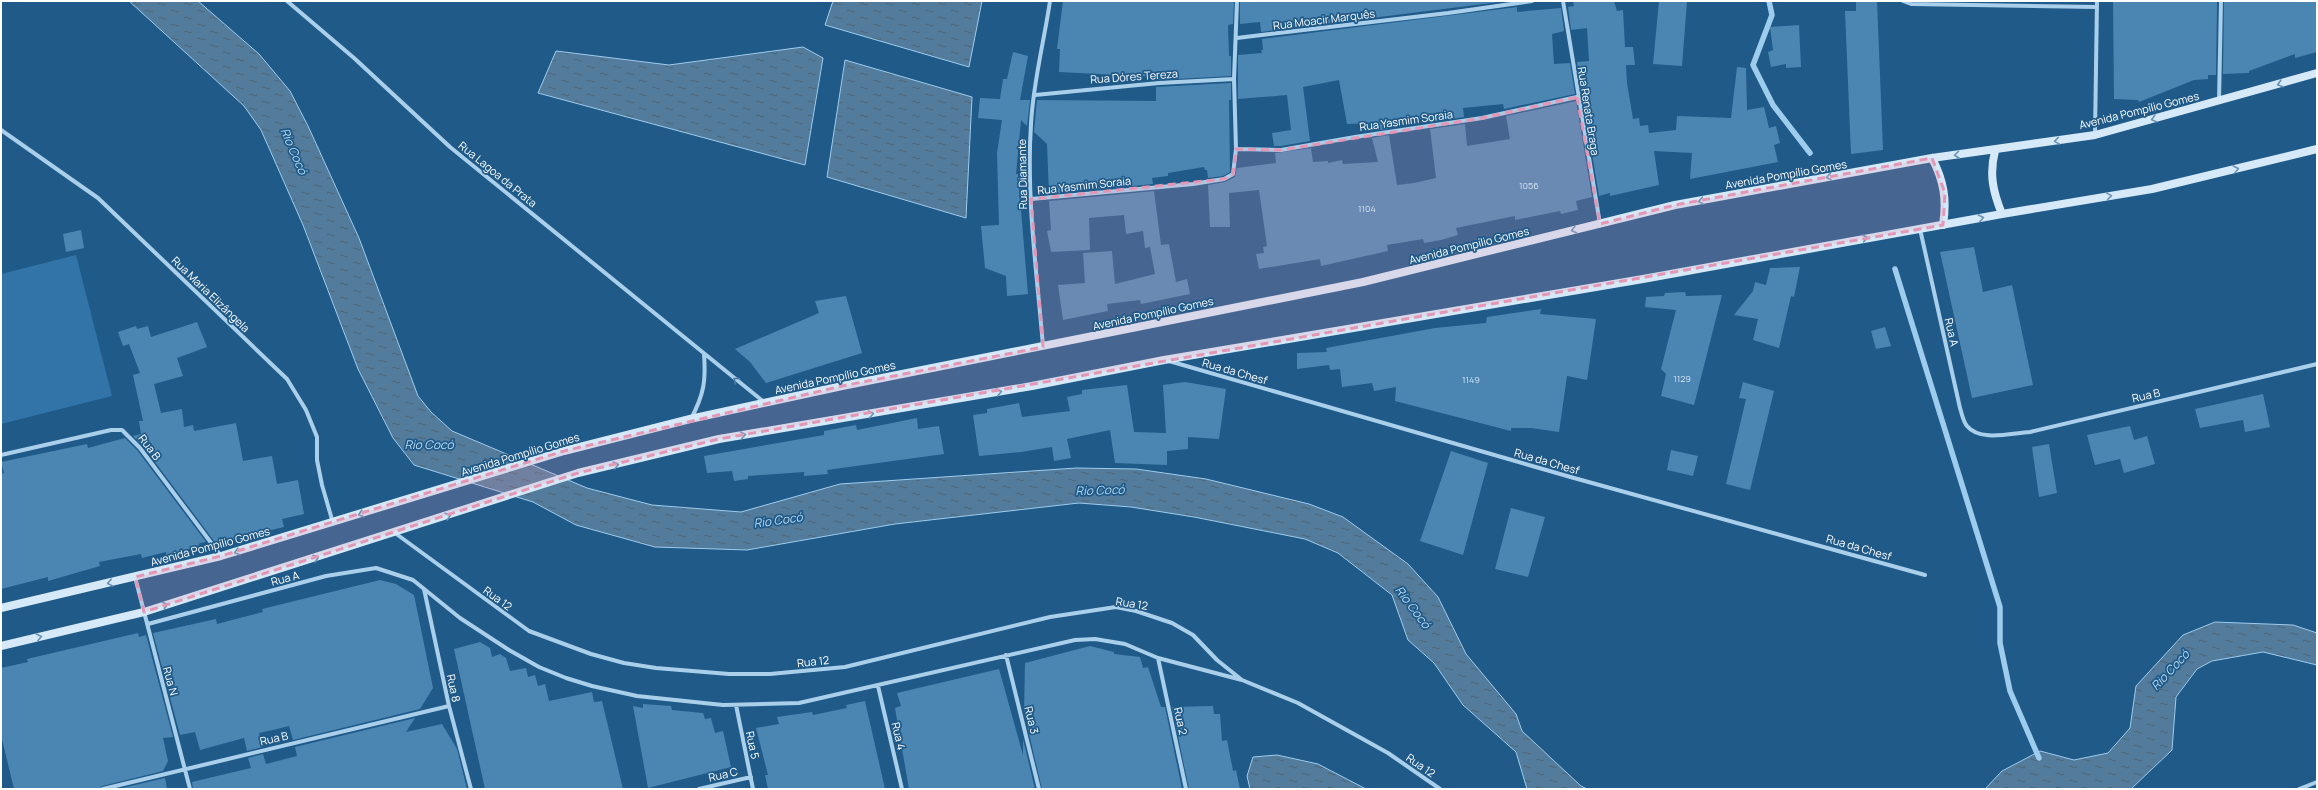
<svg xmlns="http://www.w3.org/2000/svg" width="2318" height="790" font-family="Manrope,sans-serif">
<defs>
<pattern id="water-ripples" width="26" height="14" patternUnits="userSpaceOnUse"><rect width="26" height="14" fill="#527b9c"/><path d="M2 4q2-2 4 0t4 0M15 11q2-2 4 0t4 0" fill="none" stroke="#4f6474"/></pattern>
</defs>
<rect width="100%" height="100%" fill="#1f5a89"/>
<!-- green -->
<path fill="#3274a7" d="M76,255l36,141 -111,28v-150z"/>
<!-- water -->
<path fill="url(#water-ripples)" stroke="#9ecced" d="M129,1h69l61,53 31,37 18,35 51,112 59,158 13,16 21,19 135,57 65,17 89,7 99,-28 236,-16 60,1 70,10 103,25 34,13 65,47 30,33 28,57 50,60 6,17 59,55 6,3h-60l-11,-37 -53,-47 -29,-42 -26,-23 -16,-45 -54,-42 -33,-14 -111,-22 -63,-10 -52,-4 -184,21 -148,26 -92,-3 -79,-22 -43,-23 -119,-37 -21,-27 -35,-69 -55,-144 -42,-95 -17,-24z
M833,1h149l-13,66 -144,-42z
M803,47l20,11 -18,107 -267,-72 18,-42 113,14z
M845,60l127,37 -6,121 -139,-41z
M2215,622l78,3 24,8v32l-54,-13 -51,9 -15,8 -21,28 -4,53 -41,39h-146l17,-18 38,-20 34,9 34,-7 22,-25 6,-42 47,-51z
M1277,755l41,9 48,25h-116l-3,-13 6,-19z"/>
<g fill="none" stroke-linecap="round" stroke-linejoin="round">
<!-- stream -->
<path stroke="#9ecced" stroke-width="5.5" d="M1769,1l3,14 -19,50 20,40 37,48
M1895,269l105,338v36l10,48 29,67"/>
</g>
<!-- building -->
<path fill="#4b86b3" d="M1063,1h171l-1,23 -5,1 1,31h2v20l-74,4v-3l-98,-5 1,-23h-3z
M1240,1h267l-246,31 -1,-10 -20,2z
M1573,1h41l3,10 6,-1 2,37h8l2,18h-9l1,18 6,36 6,-1 1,8 8,-1 1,8 27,-3 1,-14 54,2 6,-51 9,1 1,42 17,-3 5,21 7,-2 4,17 -6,2 4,17 -88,17 2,-26 -38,-2 5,34 -49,11v-3l-11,3 -22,-134 12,-1 -2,-33 -16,2 -3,-23 6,-1z
M1659,1h28l-5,65 -29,-2z
M1856,1h21l6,149 -32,4 -6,-143h11z
M2113,1l104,1 -1,73h-8v4l-14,1 -55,22 -1,-2 -24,-1z
M2235,1h82v51l-22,6v-4l-46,17v2l-26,1 1,-72z
M1517,7v5l44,-4 3,23 -12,3 2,30 16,-1 5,31 -71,15 -1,-5 -40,4 1,9 -34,5 -1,-4 -42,8 1,3 -18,2 -2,-8 -21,1 -8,-44 -36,7 7,54 -29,5h-7l-2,-13 19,-3 -4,-35 -49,4v-44l24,-2 -1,-3h2l-1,-11z
M1799,25l2,42 -15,1v-4l-15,3 -3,-15 5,-2 -3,-23z
M1013,52l15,4 -8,44h10l-3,26 -6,-6 -5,54h2l10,120 -21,2 -1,-20 -21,-8 -4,-42 18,-1 -2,-72 5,-33 -24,-2 2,-20 20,1 3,-20h4z
M1231,83v17h-2l1,72 -7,4 -15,2 -1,-8h-2l-1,-3 -36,6v3l-16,2 1,6 -104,10 -2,-50 -13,-12 3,-32 119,1v-14z
M1576,101l16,96 -16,4 2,9 -17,4 -1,-3 -45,9v-4l-59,12 2,7 -17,5 -17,3 -1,-4 -36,6 1,6 -67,15 -1,-7 -61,10 -3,-15 8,-1 -1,-6 4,-1 -8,-56 -30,3 1,34h-20l-2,-42 17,-3 10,-5 2,-9 39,-5 -1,-10 36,-5 2,14 15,-1v2l14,-3 1,4 35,-2 -6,-24 17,-3 8,50 17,-2 22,-5 -6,-49 35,-5 2,22 43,-7 -4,-23z
M1154,191l7,54 8,-1 7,38 11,-3 3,15 -49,10 -1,-4 -33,4 1,7 -45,9 -5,-35 27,-2 -2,-30 29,-2 3,33 40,-10 -5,-27 -5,1 -2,-17 -17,3 -2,-19 -35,3 1,32 -39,2 -4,-21 4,-1 -2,-29z
M81,230l3,18 -18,4 -3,-18z
M1974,247l9,45 29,-7 21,100 -61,13 -32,-146z
M1800,267l-6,30 -3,-1 -12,52 -26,-8 5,-21 -24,-4 19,-24 2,-9 11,3 4,-17z
M1685,292l1,4 36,-1 -28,110 -33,-9 5,-22 -5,-5 15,-59 -31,-3 1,-10 18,-1 1,-3z
M846,296l16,57 -96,30 -16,-21 -15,-13 84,-36 -4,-12z
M1541,309l-1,5 56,5 -9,61 -20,-4 -8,56 -28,-4h-20v3l-116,-30 1,-14 -22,4 -2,-8 -30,4 -2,-18 -10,1 -1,-5 -32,4v-16l30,-1 -1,-4 109,-20 51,-5 1,-6z
M197,322l10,25 -30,11 6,18 -29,8 7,29 21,-4 2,18 9,-2 1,6 42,-8 7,38 29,-5 5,28 21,-4 6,34 -22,5 2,8 -65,15 -5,-1 -71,-95 -10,-10 8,-2 -2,-13h4l-10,-46 7,-2 -11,-29 -6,2 -5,-14 18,-6 1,3 11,-3 3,11z
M1885,327l6,19 -15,3 -5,-18z
M1185,382l41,7 -7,50 -31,-2v12l-21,2v14l-52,-2 -5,-33 -43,9 4,19 -17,3 -2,-14 -31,5 -42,4 -6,-41 14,-2v-4l32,-6 3,14 48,-6 -3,-14 15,-3v-4l45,-5 7,47 32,1 -3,-48z
M1743,382l31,9 -24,99 -24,-6 20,-85 -7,-1z
M2263,394l7,33 -25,5 -2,-12 -43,8 -5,-19z
M917,418l1,11 21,-3 5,28 -117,16 1,4 -24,2v-4l-56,4v3l-14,2 -2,-10 -25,2 -3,-17 120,-21v-4l32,-6 1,5z
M2130,426l4,14 13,-4 8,28 -31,9 -4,-14 -25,6 -8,-30z
M125,438l12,12 69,92 -6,1 -3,4 -31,8v-3l-24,6 -1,-4 -42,8 1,4 -52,15v-4l-47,12v-115l3,-1 -3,-11 86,-18 1,4z
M2049,444l8,49 -18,4 -7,-50z
M1671,450l27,6 -5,20 -26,-6z
M1451,451l37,12 -25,92 -43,-14z
M1511,508l34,9 -17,60 -33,-8z
M380,580l16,4 18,11 19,93 -13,21 -127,31 -4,-14 -16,4 -14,3 3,14 -15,4 -3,-13 -44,12 -5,-18 -15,3 -27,-102 63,-14 1,5 46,-12 -1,-3z
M138,633l1,4 7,-2 27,102 -10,1 5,23 -5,10 -61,15 -2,3h-86l-13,-54v-67l27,-6 -1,-3z
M480,642l10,6 2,9 8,-3 6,4 4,13 16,-3 2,9 7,-2 3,11 7,-2 4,17 43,-9 2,10 8,-1 21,88h-138l-31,-140z
M1090,646l24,6v2l26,3 3,11 5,-1 13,40h4l17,82h-140l-18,-77 1,-49z
M999,669l24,86v-16l12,50h-126l-14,-81 6,-2 -4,-13z
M865,701l20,88h-117l-3,-14h3l-12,-47 23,-4 -2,-7 35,-5 1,3 34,-7 -1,-3z
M643,704l28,2 1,4 31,3 2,6 6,-1 4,15 8,-2 8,36 -83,21 -15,-82 10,2z
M1213,706l1,8h6l2,27 5,-1 6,31 3,-1 4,19h-51l-17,-82z
M415,718l-9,14 36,-8 15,25 10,40h-274l-1,-7 59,-14 -3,-10 15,-4 3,10 31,-8 -2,-9z
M165,778l2,11h-49z"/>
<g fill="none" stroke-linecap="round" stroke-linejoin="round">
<!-- street -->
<path stroke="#aacfeb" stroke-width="4" d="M287,1l67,57 96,89 314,255
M1563,1l37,223
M1903,1l8,3 186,3
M1237,38l211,-25 84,-12
M1035,95l124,-12 75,-4
M2219,101l2,-100
M1,130l97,68 189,181 19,31 11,27v23l5,25 11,38
M2095,134l2,-133
M1236,149l45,1 74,-13 127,-19 95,-21
M1031,199l162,-15 31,-5 9,-5 3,-25 -2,-70 3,-78
M1920,229l40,179c2,6 3,13 7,18 13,16 44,7 63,6l287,-68
M1043,346c-6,-73 -17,-148 -12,-222 2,-41 13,-82 19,-123
M1169,361l405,117 351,97
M691,419c13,-25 15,-38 13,-65
M1,455l110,-25h11l18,18 81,108
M395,533l134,98 62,23 33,9 32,5 73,6h41l75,-7 205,-50 66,-10 20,4 36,12 21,12 24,25 25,20 56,23 90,50 52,36
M135,577l55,212
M424,589l25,117 22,83
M148,624l178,-48 50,-8 37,12 47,38 49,32 30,17 27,11 26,8 45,10 86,9 76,-2 276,-63 20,-1 30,5 33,14 84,22
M1006,655l33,134
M1158,658l28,131
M878,686l24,103
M736,705l17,84
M103,789l346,-83
M699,789l52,-12
M2299,789l18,-7"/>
<!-- secondary -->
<path stroke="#d6e9f8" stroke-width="8" d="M1995,151c-6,23 -2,41 7,63
M1932,158c12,23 15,42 11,67
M1,608l220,-52 343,-105 126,-32 152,-33 521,-104 312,-77 257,-47 163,-23 222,-62
M1,646l143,-34 434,-139 141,-34 313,-53 132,-26 479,-81 359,-65 150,-25 165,-40"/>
</g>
<!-- one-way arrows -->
<defs><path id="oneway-chevron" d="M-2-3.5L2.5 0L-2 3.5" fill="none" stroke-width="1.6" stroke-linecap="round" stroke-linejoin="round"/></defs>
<g stroke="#6893b5">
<use href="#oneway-chevron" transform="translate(2280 84) rotate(164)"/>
<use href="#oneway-chevron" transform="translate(2154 119) rotate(165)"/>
<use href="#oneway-chevron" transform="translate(2057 141) rotate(171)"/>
<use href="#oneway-chevron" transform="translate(1957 155) rotate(173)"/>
<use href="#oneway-chevron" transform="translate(2236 169) rotate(-14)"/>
<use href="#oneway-chevron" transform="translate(1829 177) rotate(170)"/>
<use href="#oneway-chevron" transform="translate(2109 196) rotate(-9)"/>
<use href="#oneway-chevron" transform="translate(1701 201) rotate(170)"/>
<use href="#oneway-chevron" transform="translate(1981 218) rotate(-11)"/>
<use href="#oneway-chevron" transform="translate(1574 230) rotate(166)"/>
<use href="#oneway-chevron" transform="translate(1865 238) rotate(-11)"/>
<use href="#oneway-chevron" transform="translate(999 392) rotate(-10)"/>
<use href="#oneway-chevron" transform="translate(871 414) rotate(-10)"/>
<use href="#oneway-chevron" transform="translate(743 435) rotate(-10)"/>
<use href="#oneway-chevron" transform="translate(616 465) rotate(-12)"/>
<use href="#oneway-chevron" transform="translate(361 514) rotate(163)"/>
<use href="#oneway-chevron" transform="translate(448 516) rotate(-18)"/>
<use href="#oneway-chevron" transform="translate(237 552) rotate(163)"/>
<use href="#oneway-chevron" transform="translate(316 558) rotate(-18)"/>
<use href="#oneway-chevron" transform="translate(110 583) rotate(167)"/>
<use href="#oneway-chevron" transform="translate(165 605) rotate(-18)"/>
<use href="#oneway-chevron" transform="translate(39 637) rotate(-13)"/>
</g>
<use stroke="#497da6" href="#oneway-chevron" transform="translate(736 380) rotate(-141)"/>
<!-- marked area -->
<path fill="#e497b5" fill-opacity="0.2" stroke="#e497b5" stroke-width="3" stroke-dasharray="8 5" stroke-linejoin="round" d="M1577,97l23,127 75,-19 257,-47 13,35 -2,32 -1224,214 -141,34 -434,139 -9,-35 86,-21 343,-105 278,-65 201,-39 -12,-148 193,-20 9,-5 3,-25 45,1 201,-32z"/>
<g text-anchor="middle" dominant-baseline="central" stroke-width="3.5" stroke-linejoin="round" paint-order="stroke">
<!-- number labels -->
<g font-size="9" fill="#d2e1ec">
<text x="1529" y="185">1056</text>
<text x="1367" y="208">1104</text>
<text x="1682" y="378">1129</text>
<text x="1471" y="379">1149</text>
</g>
<!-- street labels -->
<g font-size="11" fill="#fff" stroke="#1f5a89">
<text transform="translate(1324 19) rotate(-7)">Rua Moacir Marquês</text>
<text transform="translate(1134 76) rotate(-4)">Rua Dóres Tereza</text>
<text transform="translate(2139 110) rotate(-14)">Avenida Pompílio Gomes</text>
<text transform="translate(1589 111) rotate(81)">Rua Renata Braga</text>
<text transform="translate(1406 120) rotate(-8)">Rua Yasmim Soraia</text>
<text transform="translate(498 174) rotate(39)">Rua Lagoa da Prata</text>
<text transform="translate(1022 174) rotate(-91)">Rua Diamante</text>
<text transform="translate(1786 174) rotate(-10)">Avenida Pompílio Gomes</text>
<text transform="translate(1084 185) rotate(-6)">Rua Yasmim Soraia</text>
<text transform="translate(1469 245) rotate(-14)">Avenida Pompílio Gomes</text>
<text transform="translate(211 294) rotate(44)">Rua Maria Elizângela</text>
<text transform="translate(1153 313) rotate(-12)">Avenida Pompílio Gomes</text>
<text transform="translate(1952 332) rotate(77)">Rua A</text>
<text transform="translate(1235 371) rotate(16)">Rua da Chesf</text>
<text transform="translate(835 377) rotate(-12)">Avenida Pompílio Gomes</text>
<text transform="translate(2146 395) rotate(-13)">Rua B</text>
<text transform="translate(150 447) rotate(53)">Rua B</text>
<text transform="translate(520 454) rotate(-17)">Avenida Pompílio Gomes</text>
<text transform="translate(1547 461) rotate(16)">Rua da Chesf</text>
<text transform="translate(210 546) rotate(-15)">Avenida Pompílio Gomes</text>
<text transform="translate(1859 547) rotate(16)">Rua da Chesf</text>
<text transform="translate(285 578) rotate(-15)">Rua A</text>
<text transform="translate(498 598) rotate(36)">Rua 12</text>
<text transform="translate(1132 603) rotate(9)">Rua 12</text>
<text transform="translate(813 661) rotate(-6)">Rua 12</text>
<text transform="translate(171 681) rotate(75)">Rua N</text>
<text transform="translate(454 688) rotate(78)">Rua 8</text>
<text transform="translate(1032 720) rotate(76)">Rua 3</text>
<text transform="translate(1181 721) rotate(78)">Rua 2</text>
<text transform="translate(899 736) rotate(77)">Rua 4</text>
<text transform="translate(274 738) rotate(-13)">Rua B</text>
<text transform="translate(753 745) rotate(78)">Rua 5</text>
<text transform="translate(1421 765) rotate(35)">Rua 12</text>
<text transform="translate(723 774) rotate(-13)">Rua C</text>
</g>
<!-- water labels -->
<g font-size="12" font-style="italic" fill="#b6d9f2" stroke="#1f5a89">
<text transform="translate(294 151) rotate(67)">Rio Cocó</text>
<text x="429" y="444">Rio Cocó</text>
<text transform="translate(1100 490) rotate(-2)">Rio Cocó</text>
<text transform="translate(778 520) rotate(-8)">Rio Cocó</text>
<text transform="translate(1413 607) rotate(53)">Rio Cocó</text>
<text transform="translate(2170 670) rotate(-47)">Rio Cocó</text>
</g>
</g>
<!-- border -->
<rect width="2318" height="790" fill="none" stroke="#ffffff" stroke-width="4"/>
</svg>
